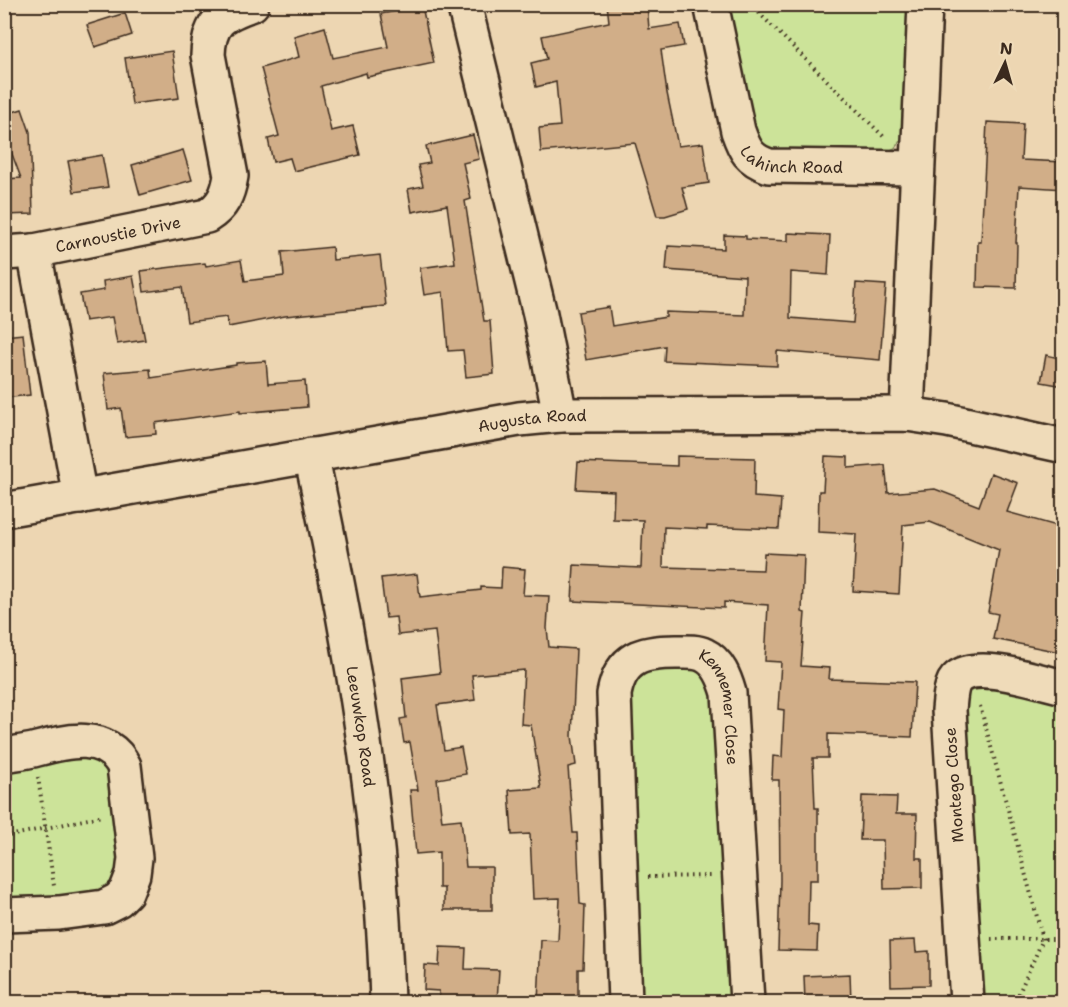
<svg xmlns="http://www.w3.org/2000/svg" width="1068" height="1007" font-family="'Shantell Sans',sans-serif">
<rect width="100%" height="100%" fill="#edd6b2"/>
<filter id="ink" filterUnits="userSpaceOnUse"><feTurbulence type="fractalNoise" baseFrequency=".0167" numOctaves="2"/><feDisplacementMap in="SourceGraphic" scale="12" xChannelSelector="R" yChannelSelector="G"/><feConvolveMatrix kernelMatrix="1 2 1 2 8 2 1 2 1" color-interpolation-filters="sRGB"/></filter>
<g filter="url(#ink)">
<!-- green -->
<path fill="#cce399" stroke="#84865c" stroke-width="1.5" d="M723,5h189l-9,132 -8,11 -13,6 -113,-1 -17,-20z
M688,664l16,10 13,22 19,306h-100l-9,-299 11,-30z
M977,684l86,16v302h-83l-19,-287 7,-26z
M89,753l29,20 7,81 -10,39 -110,13v-144z"/>
<!-- building -->
<path fill="#d1ae88" stroke="#3b2a1e" stroke-width="1.5" d="M607,4h40l2,25 31,-5 4,22 -23,4 6,43 11,53 25,-3 6,40 -27,4 6,22 -23,7h-8l-22,-73 -94,9 -2,-24 21,-2 -4,-44 -20,5 -5,-24 16,-4 -5,-23 67,-14z
M422,6l12,57 -67,14 -1,-4 -45,13 10,45 22,-5 7,29 -66,16 -4,-13 -17,4 -5,-23 11,-3 -18,-68 38,-11 -5,-21 31,-9 8,31 55,-11 -7,-33z
M125,13l7,22 -37,12 -8,-22z
M172,51l7,47 -47,6 -7,-46z
M22,109l8,23 3,82 -29,1v-36l17,-1 -17,-45v-18z
M987,122l36,2 -2,36 43,2v27l-45,-3 -3,57h1l-1,45 -39,-1 1,-45h3z
M473,135l6,24 -16,4 8,36 -6,2 19,120h6l4,53 -28,3 -3,-27 -15,1 -5,-59 -19,3 -4,-27 35,-5 -8,-58 -35,7 -4,-23 15,-3 -5,-21 12,-2 -4,-17z
M183,150l9,30 -52,15 -8,-30z
M102,155l6,32 -34,5 -6,-31z
M788,233l42,2 -2,40 -37,-3 -1,46 63,5 3,-40 30,2 -6,75 -103,-9v15l-113,-5 1,-15 -79,14 -8,-48 31,-5 3,19 54,-9v-5l78,3 1,-39 -79,-6 2,-24 56,3v-14l22,1v3l42,2z
M332,247l1,13 47,-5 6,51 -101,10 -57,11 -1,-10 -40,5 -5,-35 -38,5 -3,-21 64,-8 1,3 35,-6 4,21 39,-5 -2,-24z
M133,276l12,64 -28,4 -5,-27 -27,4 -5,-27 24,-4 -1,-9z
M23,334l7,61 -26,3v-62z
M1046,355l18,4v27l-23,-4z
M266,361l2,23 37,-3 2,26 -67,6v-2l-85,12 1,11 -31,3 -4,-29 -13,2 -4,-37 46,-4 1,9 85,-13v-2z
M677,456l78,2 -1,39 27,2 -2,30 -72,-3v3l-43,-2 -1,40 100,3 1,-17 40,2 -2,57 3,1 -4,53 29,2 -1,11 86,3 -3,55 -84,-3v24h-15l2,50h3v72h-9l-1,45 10,1 -1,25 -39,-1 2,-70 -1,-100h-7l1,-24 9,1 2,-47 -6,-1 3,-47 -16,-1 3,-56 -44,-3v6l-152,-7 2,-36 67,3 2,-48 -30,-1 1,-28 -38,-2 2,-27 99,4z
M825,456l23,1v11l37,-3 3,28 47,-4 44,17 12,-33 27,10 -11,29 57,16v106l-4,18 -67,-13 5,-25 -10,-2 11,-62 -69,-28 -27,3 -4,69 -46,-3 3,-57 -38,-2 1,-41h4z
M502,567l23,2 -2,26 26,1 -2,32 2,19 27,2 -4,87 4,29 -8,2 5,66h4l3,71 5,1 -2,64h-5v33h-40l3,-62 17,1 2,-43 -27,1 -3,-65 -18,1 -3,-45 32,-2 -10,-63 -10,-1 3,-54 -52,5 3,25 -38,5 7,45 17,-3 5,27 -29,5 5,42 19,-2 5,48h26v43h-48v-22h-5v-36l-23,2 -6,-64h8l-8,-48 -6,1 -4,-24 6,-1 -4,-40 38,-5 -5,-42 -37,4 -2,-18 -10,1 -5,-40 36,-4 3,23 61,-7v-3l20,1z
M862,796l35,1 -1,17h21l-1,44h6v30l-38,1 -1,-49h-23z
M915,940l1,12 13,-1v34l-38,1 -1,-45z
M440,947l26,1 -1,21 34,1 -2,31 -58,-3v-7l-15,-1 1,-25 14,1z
M850,974l1,28h-46l-1,-26z"/>
<g fill="none" stroke-linecap="round" stroke-linejoin="round">
<defs>
<g id="minor">
<path d="M464,4l76,310 20,101"/>
<path id="s1" d="M711,4l27,127c7,20 11,28 31,35l148,2"/>
<path d="M4,253l30,-2"/>
<path d="M907,414l18,-410"/>
<path id="s2" d="M311,455c39,180 71,363 76,547"/>
<path id="s3" d="M80,497l-46,-246 173,-35c16,-10 21,-22 24,-40l-23,-121c1,-34 14,-40 44,-51"/>
<path id="s4" d="M4,510l515,-91 41,-4 347,-1 40,6 117,26"/>
<path d="M4,755c11,-2 22,-3 33,-6 30,-8 69,-18 87,17l11,92 -2,16 -7,18 -8,8 -14,7 -45,6 -55,2"/>
<path id="s5" d="M625,1002l-11,-308c7,-37 28,-42 62,-42 9,0 20,-1 28,3 15,7 21,24 25,38l18,309"/>
<path d="M967,1002l-18,-292c1,-9 1,-20 5,-28 15,-25 86,0 110,5"/>
</g>
</defs>
<!-- minor casing -->
<use href="#minor" stroke="#3b2a1e" stroke-width="38"/>
<!-- path -->
<path stroke="#3b2a1e" stroke-width="4" stroke-dasharray="1.5 4.5" stroke-linecap="butt" d="M750,4l134,133
M980,706l63,233 -28,63
M38,777l16,109
M4,837l98,-21
M648,877l65,-1
M991,939h73"/>
<!-- minor -->
<use href="#minor" stroke="#efdbb9" stroke-width="33"/>
</g>
</g>
<g text-anchor="middle" dominant-baseline="central" stroke-width="5" stroke-linejoin="round" paint-order="stroke">
<!-- street labels -->
<g font-size="16" fill="#3b2a1e" stroke="#efdbb9">
<text stroke="none"><textPath href="#s1" startOffset="200">Lahinch Road</textPath></text>
<text stroke="none"><textPath href="#s3" startOffset="336">Carnoustie Drive</textPath></text>
<text stroke="none"><textPath href="#s4" startOffset="536">Augusta Road</textPath></text>
<text stroke="none"><textPath href="#s5" startOffset="478">Kennemer Close</textPath></text>
<text stroke="none"><textPath href="#s2" startOffset="276">Leeuwkop Road</textPath></text>
<text transform="translate(954 785) rotate(-94)">Montego Close</text>
</g>
</g>
<!-- margin -->
<rect width="1068" height="1007" fill="none" stroke="#efdbb9" stroke-width="24"/>
<rect x="12" y="12" width="1044" height="983" fill="none" stroke="#3b2a1e" stroke-width="2" filter="url(#ink)"/>
<!-- north arrow -->
<g transform="translate(1005 63) rotate(5)" stroke="#efdbb9" stroke-width="4.5" paint-order="stroke">
<path d="M0-4.5L10 22L0 15L-10 22Z" fill="#3b2a1e"/>
<text y="-9" font-size="16" font-weight="bold" text-anchor="middle" fill="#3b2a1e">N</text>
</g>
</svg>
